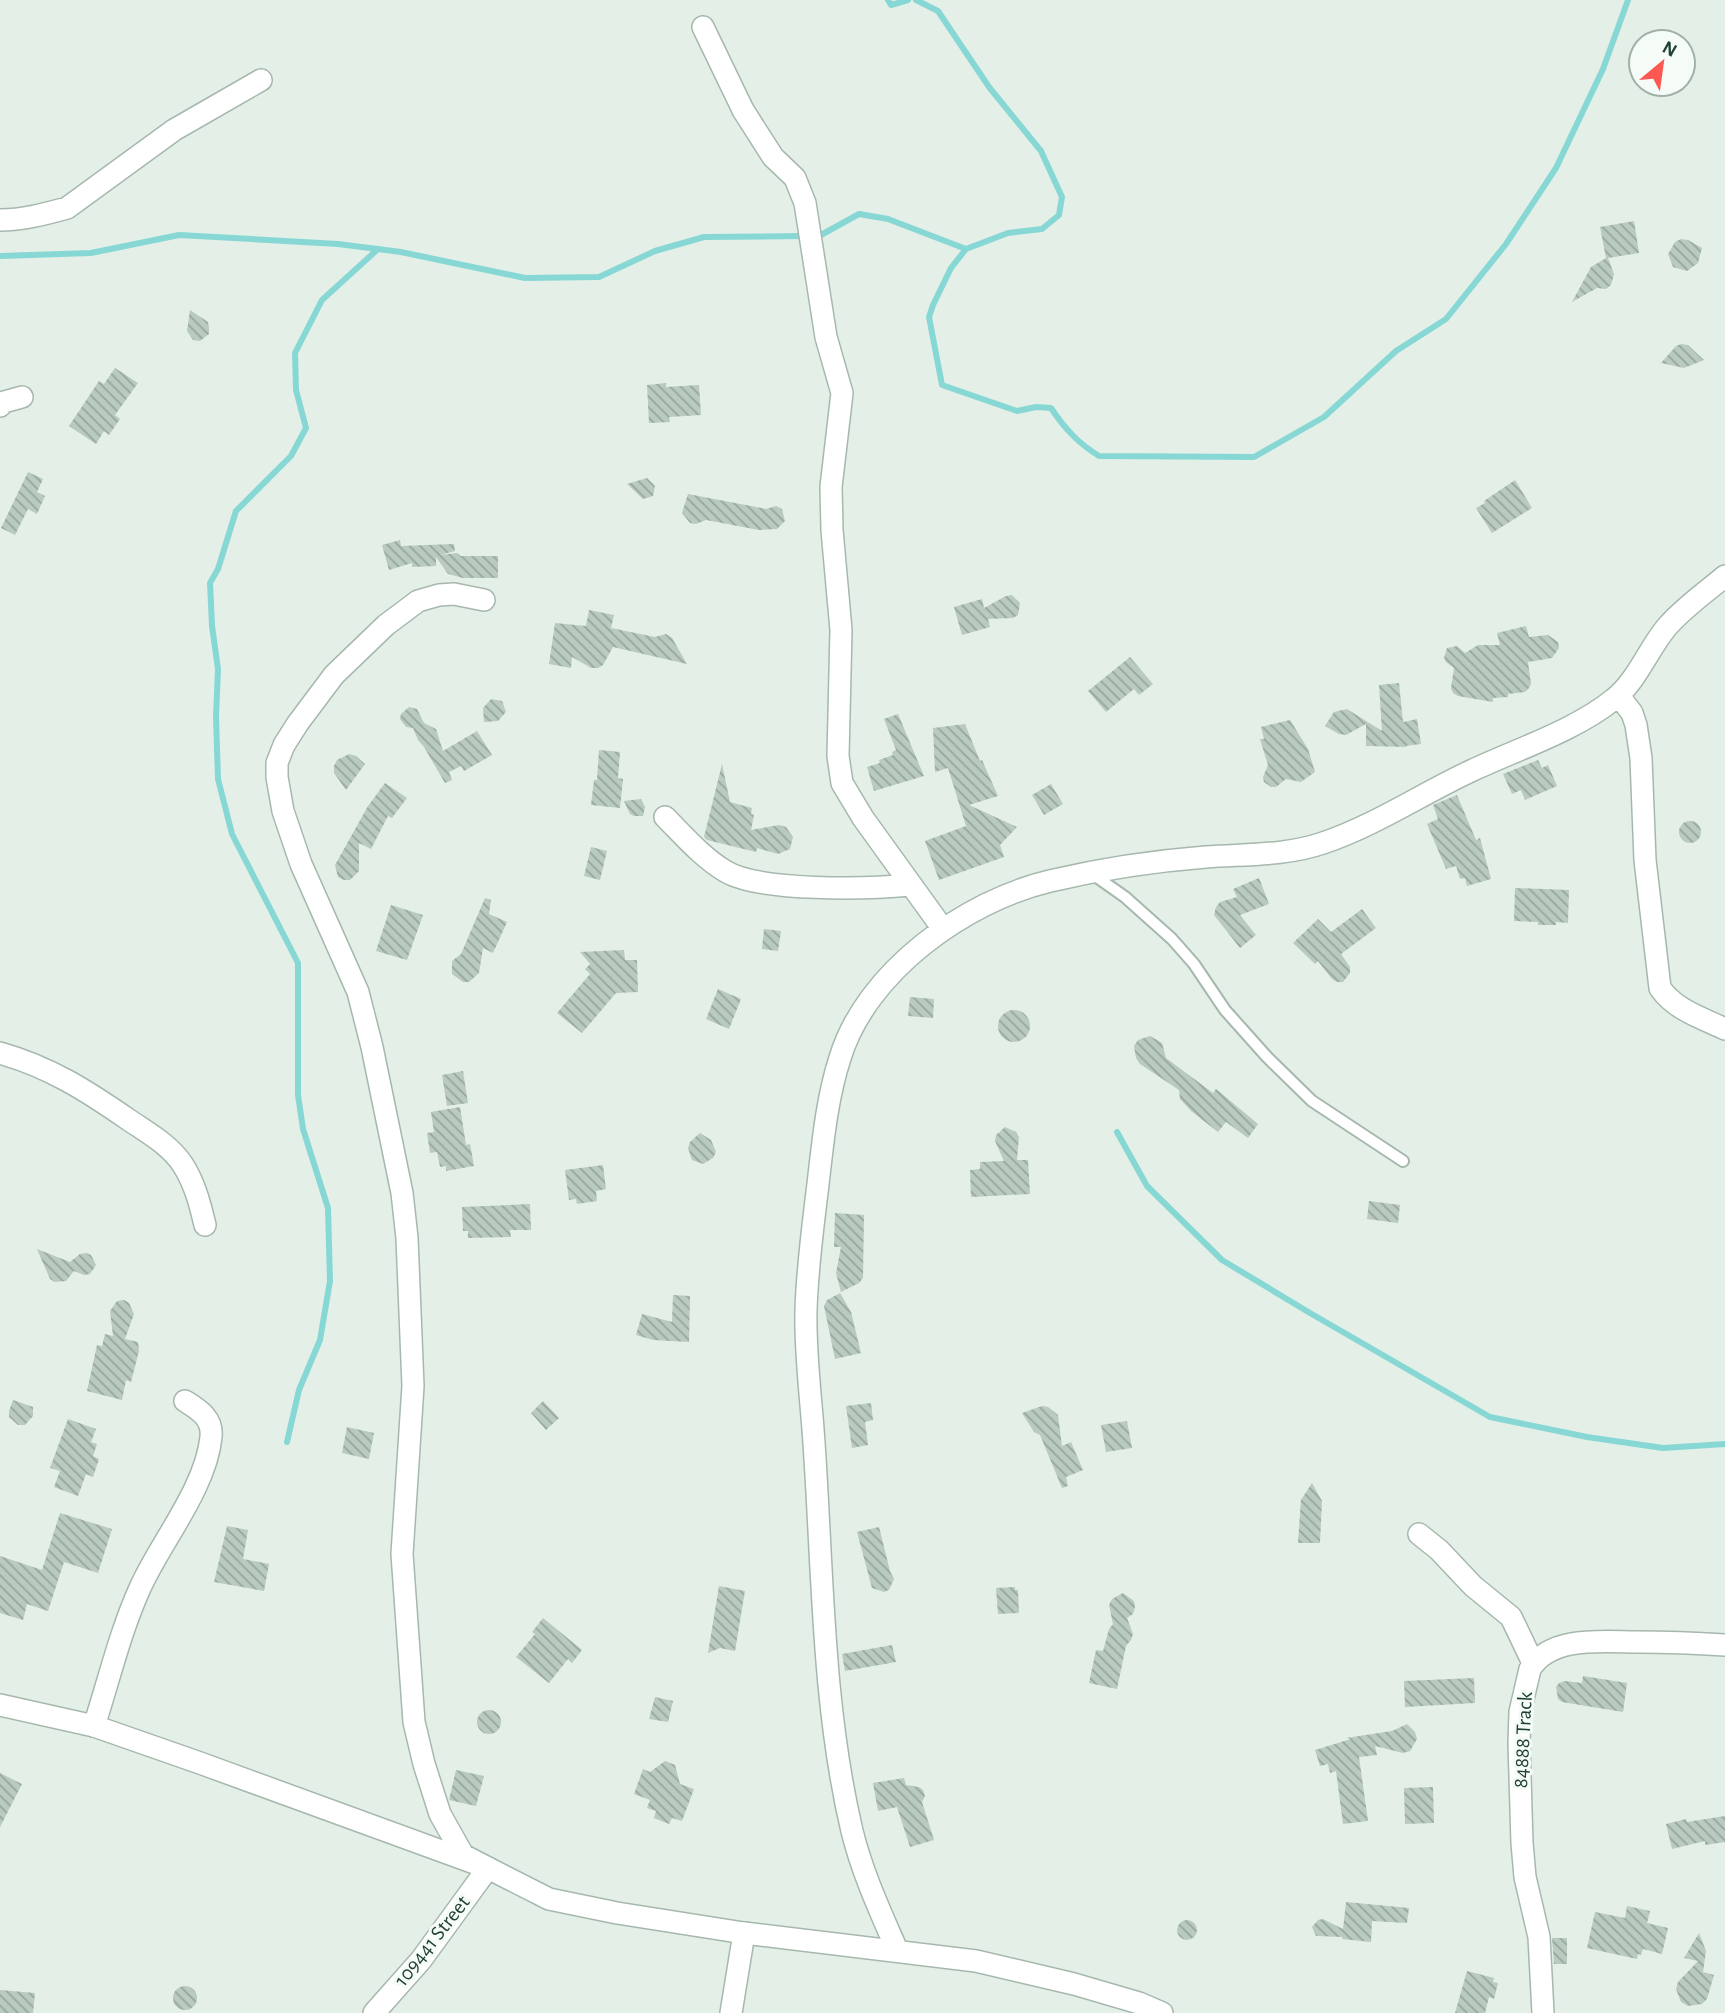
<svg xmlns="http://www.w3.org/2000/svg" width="1725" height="2013" font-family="'Alegreya Sans',sans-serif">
<defs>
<pattern id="building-back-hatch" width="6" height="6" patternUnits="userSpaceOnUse" patternTransform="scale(1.75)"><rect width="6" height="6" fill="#b9cac0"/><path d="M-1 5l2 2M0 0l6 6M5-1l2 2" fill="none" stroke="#96a69d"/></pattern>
</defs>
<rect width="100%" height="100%" fill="#e4efe8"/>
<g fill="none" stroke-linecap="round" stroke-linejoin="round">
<!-- stream -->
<path stroke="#87d8d4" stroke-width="6" d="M888,0l3,5 17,-5
M916,0l22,11 51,76 52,64 21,46 -3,18 -17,14 -34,4 -42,16 -15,19 -18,37 -4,12 13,68 75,26 19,-4 15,1c14,21 27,35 48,48l155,1 70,-40 72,-66 50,-32 60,-75 50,-76 47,-99 25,-69
M821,235l38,-21 29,5 78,30
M0,256l91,-3 88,-18 159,9 63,8 124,26 74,-1 56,-26 49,-14 101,-1
M1117,1132l30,54 75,74 88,53 180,104 97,20 76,11 62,-4
M287,1442l12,-52 21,-50 10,-59 -2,-73 -25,-79 -5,-34v-132l-66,-129 -14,-55 -2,-62 2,-48 -6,-43 -2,-43 8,-14 18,-58 55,-55 15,-28 -10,-38 -1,-37 27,-53 56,-51"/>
</g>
<!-- building -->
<path fill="url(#building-back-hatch)" d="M1634,221l5,32 -31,5 6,16 -3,11 -5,4 -9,-1 -25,14 19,-35 15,-9 -6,-31z
M1681,239l7,1 14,8 -4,15 -11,8 -14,-4 -5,-13 7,-12z
M190,310l18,12 1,6v6l-9,7 -7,-1 -6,-9z
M1681,344l7,1 16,15 -20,8 -23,-5 15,-17z
M115,368l23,15 -23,32 5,4 -11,16 -5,-4 -8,13 -27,-18 30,-45 5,3z
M666,383v4l33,-2 2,30 -32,2 1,5 -21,1 -2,-38z
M28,472l15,7 -6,13 8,4 -8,18 -9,-5 -13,26 -14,-7z
M647,478l8,8 -2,10 -10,3 -16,-15z
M1515,480l17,28 -40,25 -16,-25 9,-5 -1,-2z
M688,494l78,15 10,-3 6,3 3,12 -8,8 -18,1 -53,-10 -10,4 -6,-1 -8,-10z
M400,540l1,6 53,-2 1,7 -15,4 17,-2 4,3h37v22h-35l-15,-4 -12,-17v9l-24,1v-4l-23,7 -7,-25z
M1012,595l8,8 -2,12 -5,3 -25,1 2,8 -28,8 -8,-28 28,-8 2,9 22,-12z
M589,610l25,5 -3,13 44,9 11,-3 6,4 15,26 -74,-17 -10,18 -5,3h-7l-19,-11 -1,11 -22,-4 6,-41 31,3z
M1526,626l3,11 19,-2 10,7 1,6 -7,10 -24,4 3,22 -2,4 -4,4 -17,2v3l-15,1v4l-35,-6 -5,-3 -2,-5 3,-20 -8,-6 -2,-4 3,-10 10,-2 8,7 13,-8h22l-3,-12z
M1130,657l23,27 -14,11 -5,-6 -28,23 -18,-21z
M1399,683l4,39 14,-3 4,25 -16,2 2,1 -41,-1v-22l-20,11 -7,-1 -14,-8 9,-14 13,-3 35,22 -3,-46z
M491,699l11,2 4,11 -8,9 -14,1 -1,-14z
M409,707l8,2 7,14 12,6 7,22 34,-20 15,24 -28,16 -3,-5 -12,6 3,8 -7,3 -21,-36 -6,-7 -5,-12 -7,-1 -6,-8 1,-5z
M898,714l26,62 -50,15 -7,-24 13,-4 -1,-3 14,-5 -1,-3 4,-2 -12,-31z
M1290,720l18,29 7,23 -14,10 -15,-3 -10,8h-5l-7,-5 -1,-5 5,-12 -8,-26h4l-3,-12z
M965,724l15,37 2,-1 16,36 -29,9 48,22 -17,18 4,12 -65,23 -14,-39 41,-15 -18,-58 -13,4 -2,-44z
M599,750l21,2 -2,26 5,1 -3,29 -29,-3 3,-25h3z
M349,754l7,2 9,8 -19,26 -12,-17v-7l3,-6z
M1538,760l4,8 6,-3 9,21 -32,14 -4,-10 -9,4 -9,-20z
M722,764l8,38 22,6 -1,6 3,1 -3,15 28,-5 7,2 7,10 -3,12 -12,5 -21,-6 -1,4 -49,-12 -3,-3z
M385,783l22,15 -15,20 -4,-2 -17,33 -12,-6v28l-9,9h-6l-6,-3 -3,-12 33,-59z
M1051,784l12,20 -19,11 -12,-20z
M1457,795l19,45 4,-2 11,41 -24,7 -2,-8 -5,1 -4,-13 -10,3 -19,-45 11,-5 -5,-14z
M641,799l4,8 -2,9h-9l-4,-2 -6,-13z
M1679 832a11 11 0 1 1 22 0a11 11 0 1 1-22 0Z
M591,847l16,4 -7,29 -16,-4z
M1259,878l10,26 -29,11 16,20 -16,13 -26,-33 2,-8 4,-5 17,-5 -4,-8z
M1515,888l54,2 -1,33 -12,-1v3h-18v-3l-24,-1z
M485,898l6,2 -2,14 18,8 -14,31 -10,-5 -4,25 -10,9h-6l-11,-8v-13l9,-7z
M391,905l32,10 -16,45 -31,-9z
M1362,909l14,19 -35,26 9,13v6l-7,9h-6l-5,-3 -14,-18 -3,3 -22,-21 25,-24 13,13z
M764,929l17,2 -3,20 -16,-2z
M624,950l1,10h12l1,32 -22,1 -34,40 -25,-20 33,-39 -5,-5 5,-5 -10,-12z
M718,989l23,10 -12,30 -23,-10z
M910,997l24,2 -1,19 -25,-2z
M998 1026a16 16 0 1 1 32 0a16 16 0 1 1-32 0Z
M1150,1036l12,7 4,15 47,35 3,-4 42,35 -10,14 -22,-16 -8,10 -27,-21 -11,-12 -1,-9 -39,-26 -4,-6 -2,-12 4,-6z
M463,1071l5,32 -21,3 -5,-31z
M460,1107l6,38 4,-1 4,22 -28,5v-5l-6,1 -3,-15 -7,1 -3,-20 7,-1 -3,-20z
M1005,1127l11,5 3,5 -2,23h11l2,34 -59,3 -1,-27 10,-1v-7l24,-1 -9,-20 1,-6z
M700,1133l11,7 5,12 -3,6 -10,6 -11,-4 -4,-12 2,-6z
M603,1165l3,24 -10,2 1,10 -20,3 -1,-5 -7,1 -4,-30z
M1369,1201l31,4 -2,18 -31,-4z
M530,1204l1,26h-21l1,7 -43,1v-7h-5l-1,-24z
M835,1213l29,2 -1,63 -4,5 -18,9 -5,-19 5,-26h-7z
M37,1249l33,13 10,-8 6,-1 5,2 5,10 -6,9 -6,1 -10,-4 -8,10 -11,1 -5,-3z
M840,1293l11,19 10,41 -26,6 -11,-53 3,-6z
M673,1295l17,1 -1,46 -36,-2 -17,-5 6,-21 30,8z
M124,1300l5,3 5,11 -9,25 13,3 1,9 -8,31 -5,-2 -4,20 -35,-9 10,-46 5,1 3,-12 8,2 -3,-25 7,-10z
M13,1400l20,7v9l-8,9h-7l-9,-8v-6z
M543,1401l16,17 -13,12 -15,-17z
M871,1403l2,17 -8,2 3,23 -16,3 -6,-42z
M1042,1406l6,1 10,8 4,31 9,-4 12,28 -17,7 2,9 -6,2 -22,-53 -6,-3 -12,-19z
M68,1419l28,10 -5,13 6,2 -4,12 6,3 -6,18 -7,-3 -8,22 -24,-9 6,-16 -10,-3z
M1127,1421l5,27 -26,4 -5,-27z
M347,1427l27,6 -5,26 -27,-6z
M1312,1483l10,18 -2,42h-22l3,-43z
M60,1513l52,16 -14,44 -34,-11 -16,49 -21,-7 -4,16 -23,-7v-57l42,14z
M227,1526l21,4 -5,29 26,5 -5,27 -50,-9z
M879,1527l11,44 4,8 -5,11 -5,2 -12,-4 -15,-56z
M719,1586l26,5 -10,60 -15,-3 -12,5z
M1015,1587v3h3l1,23 -21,1 -2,-26z
M1123,1593l11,8 1,6 -2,7 -6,4 6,16 -2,6 -5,6 -9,43 -28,-6 7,-33 7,1 6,-22 4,-5 -4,-19 3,-6z
M543,1618l39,32 -10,13 -4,-4 -19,24 -33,-26 19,-23 -3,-2z
M892,1645l4,17 -51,9 -3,-17z
M1583,1676l44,7 -4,29 -61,-10 -4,-3 -2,-12 3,-4 6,-2 17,2z
M1474,1678l1,25 -70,4 -1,-26z
M655,1697l18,4 -5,21 -19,-3z
M477 1722a12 12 0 1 1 24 0a12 12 0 1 1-24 0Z
M1407,1724l8,8 2,7 -7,12 -7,2 -28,-7 2,9 -18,2 9,64 -25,3 -7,-53 -6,2 -2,-9 -8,2 -5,-16 36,-11 -5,-1 46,-7z
M665,1761l10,4 5,19 14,5 -12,32 -10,-3 -3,6 -15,-6 2,-7 -9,-3 3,-8 -16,-6 9,-25 7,3z
M456,1770l28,6 -8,30 -27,-6z
M0,1773l22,11 -22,43z
M904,1778l2,7 13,2 4,3 2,6 -3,6 12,38 -24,7 -13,-40 -19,4 -5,-28z
M1433,1787l1,36 -29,1 -1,-36z
M1725,1816v26l-20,3v-4l-33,8 -6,-25 20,-5 1,3z
M1346,1902l63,6 -2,15 -35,-2 -1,21 -29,-3 1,-2 -27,-1 -4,-9 6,-7 5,-1 20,10z
M1627,1906l23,5 -3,12 21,5 -6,26 -19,-5 -2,6 -3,-1 -1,5 -50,-11 8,-36 30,6z
M1177 1930a10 10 0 1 1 20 0a10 10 0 1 1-20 0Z
M1699,1933l7,18 -3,21 11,3 -7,24 -5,5 -14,2 -7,-4 -5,-13 2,-7 20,-21 -14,-3z
M1552,1938h15v26h-13z
M1467,1971l27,7 -1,4 5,1 -4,16 -5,-2 -4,16h-30z
M173 1998a12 12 0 1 1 24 0a12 12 0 1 1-24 0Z
M0,1990l35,3 -2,20h-33z"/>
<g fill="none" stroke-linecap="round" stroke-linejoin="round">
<defs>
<path id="service" d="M1091,873l34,24 47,42 22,25 31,46 42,47 45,44 91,60"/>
<path id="minor" d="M703,27l40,83 30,47 22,21 10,25 21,134 16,56 -11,94 1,43 9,100 -3,126 4,27 21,35 80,111
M0,220c23,0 45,-6 67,-12l107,-78 87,-50
M0,406l4,-4 18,-5
M1619,696l13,17 4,12 5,33 4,102 15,128c15,22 42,30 65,41
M665,817c19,19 37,40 60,54 34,21 144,18 185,14
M0,1053c50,14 87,38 129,67 19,13 41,25 54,45 12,19 17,39 22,60
M1419,1534l20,16 34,36 38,31 22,46
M94,1726c15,-46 26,-94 46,-138 20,-45 66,-100 71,-151 2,-19 -12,-27 -26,-36
M897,1950c-17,-39 -35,-78 -45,-119 -31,-131 -29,-269 -39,-402 -3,-39 -8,-79 -7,-118 1,-42 7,-85 12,-127 5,-43 9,-86 22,-126 26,-86 125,-157 210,-177 51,-12 104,-20 156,-24 39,-3 79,-1 117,-14 53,-18 100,-50 150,-73 45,-21 103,-40 141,-71 22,-17 34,-49 52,-71 17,-20 39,-35 59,-52
M374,2013l47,-53 67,-92 -25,-13 -23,-41 -16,-50 -10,-42 -12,-168 11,-168 -6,-148 -5,-45 -30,-146 -14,-55 -57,-128 -18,-53 -6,-34v-14l7,-18 14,-22 36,-48 52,-50 32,-24 21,-6 15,-1 30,6
M731,2013l13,-80
M1543,2013l-4,-76 -14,-60 -3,-34 -3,-100 1,-31 10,-43c21,-34 74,-27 107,-27 30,0 58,1 88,3"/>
<path id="tertiary" d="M0,1705l94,21 106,37 288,105 61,31 68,14 127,20 232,28 98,23 65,19 23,10"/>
</defs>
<!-- service casing -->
<use href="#service" stroke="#a6b8ae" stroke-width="14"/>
<!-- minor casing -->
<use href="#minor" stroke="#a6b8ae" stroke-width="24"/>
<!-- tertiary casing -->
<use href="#tertiary" stroke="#a6b8ae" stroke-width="24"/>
<!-- service -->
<use href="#service" stroke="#fff" stroke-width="10"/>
<!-- minor -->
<use href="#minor" stroke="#fff" stroke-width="21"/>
<!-- tertiary -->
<use href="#tertiary" stroke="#fff" stroke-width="21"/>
</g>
<g text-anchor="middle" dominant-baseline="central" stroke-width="6" stroke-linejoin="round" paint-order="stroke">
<!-- street labels -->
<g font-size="21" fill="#214232" stroke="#f5fbf7">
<text transform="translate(1523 1740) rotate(-87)">84888 Track</text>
<text transform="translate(432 1941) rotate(-52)">109441 Street</text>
</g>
</g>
<!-- north arrow -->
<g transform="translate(1662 63) rotate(29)"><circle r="33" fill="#f5fbf7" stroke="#a0b1a8" stroke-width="2"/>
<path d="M0-5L12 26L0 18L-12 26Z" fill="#fe5852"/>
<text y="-10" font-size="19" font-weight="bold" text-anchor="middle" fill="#214232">N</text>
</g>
</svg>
